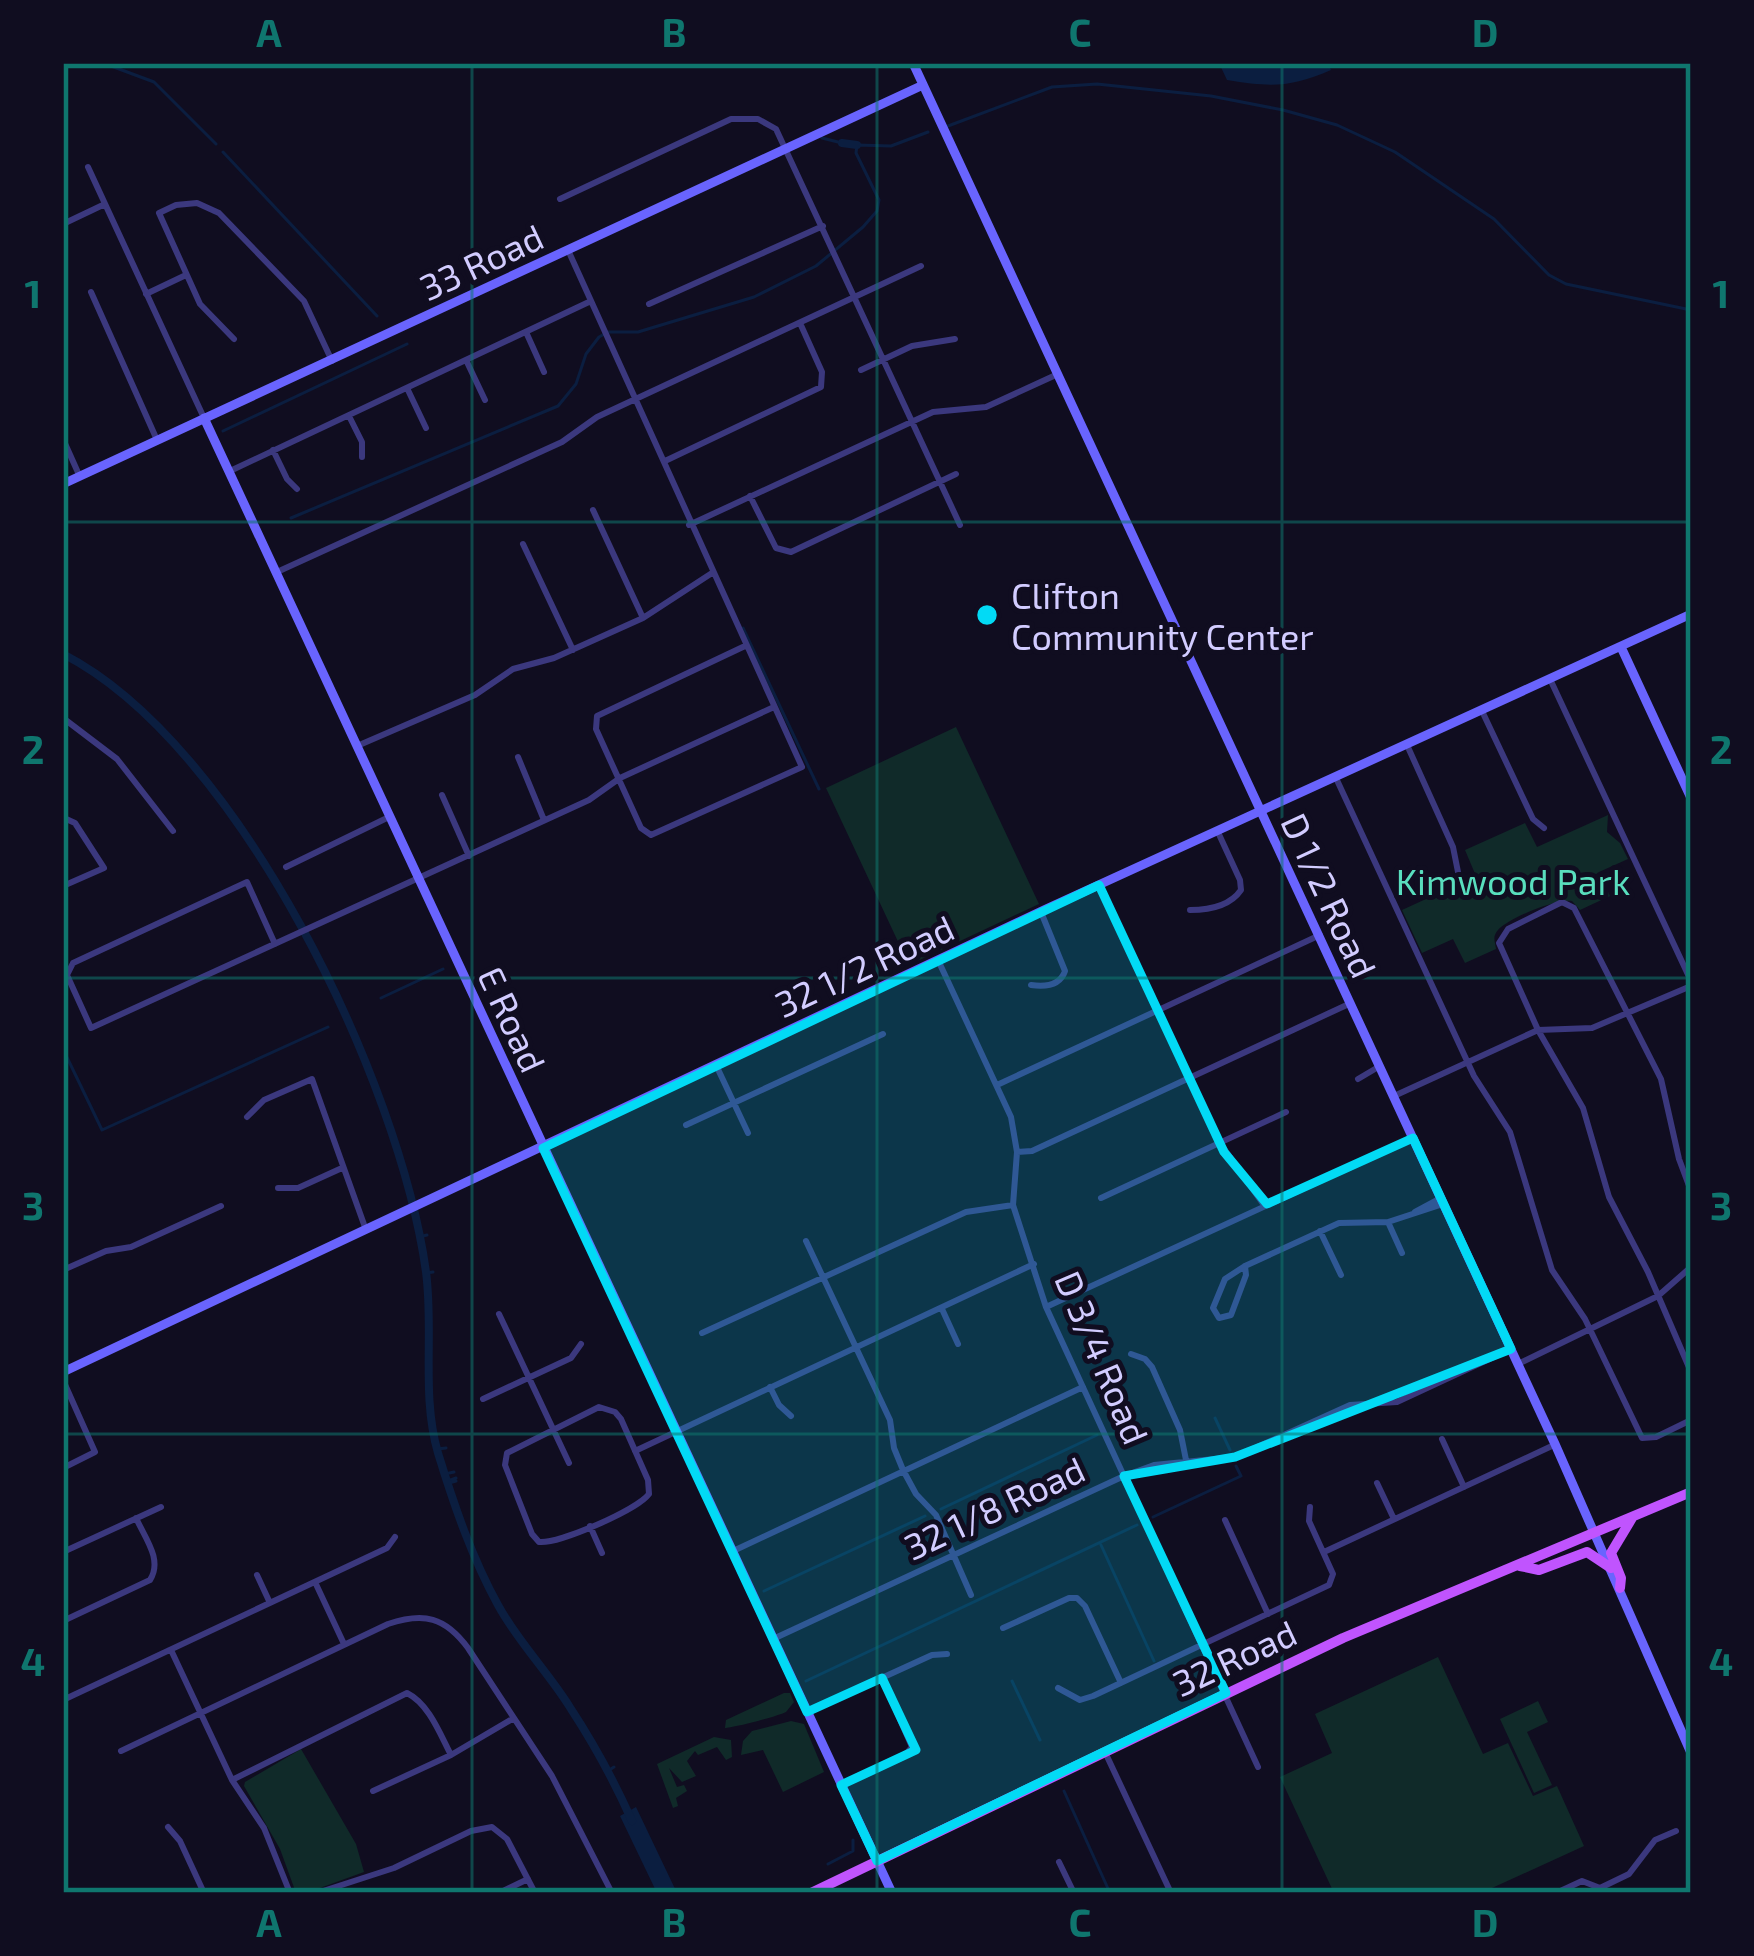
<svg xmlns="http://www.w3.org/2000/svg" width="1754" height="1956" font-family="'Exo 2',sans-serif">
<rect width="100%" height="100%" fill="#100d20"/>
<!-- green -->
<path fill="#102a29" d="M956,727l83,177 -130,61 -83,-177z
M1608,815l-1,17 13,11 8,16 -29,13 11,24 -30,14 -8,-9c-14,-3 -64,17 -74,29 -6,7 -3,11 -2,19l-31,14 -12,-24 -31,14 -20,-43 74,-34 -11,-26 60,-27 12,24z
M1438,1657l45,97 25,-11 25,53 24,-10 27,60 -103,47h-147l-54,-116 52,-24 -17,-39z
M784,1693h6l4,9 -8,10c-10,5 -54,16 -61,16l1,-8z
M1538,1701l10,21 -21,10 25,53 -18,8 -34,-74z
M791,1721l13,3 20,48 -41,20 -20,-42 -22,5 2,-14 9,-10z
M714,1737l17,3 1,17 -6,3 -9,-13 -19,8 -3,-4 -8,10 9,15 -14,6 -13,-14 8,19 7,-2 3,6 -11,7 2,8 -5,2 -16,-44z
M301,1749l55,95 8,28 -58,21h-10l-16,-44 -36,-63 1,-4z"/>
<!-- water -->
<path fill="#0b1e40" d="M1219,63h109l3,7c-41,18 -61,17 -104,10z
M636,1807l41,86h-20l-37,-77z"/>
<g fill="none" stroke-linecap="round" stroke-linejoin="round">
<!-- stream -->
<path stroke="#0b1e40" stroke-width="3" d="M103,63l51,19 62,62
M948,126l104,-39 45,-3 114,12 72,14 54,15 58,27 99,67 55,56 17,9 125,26
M822,138l20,5
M223,152l154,164
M223,431l184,-87
M291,518l267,-112 18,-22 10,-30 13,-17 9,-5h30l116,-35 62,-31 47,-39 14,-16 2,-11 -23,-47 1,-8 34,1 37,-14
M743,628l76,161
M381,998l62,-29
M63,1049l39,81 226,-103
M419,1237l8,-2
M426,1273l7,-1
M1215,1418l15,32
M437,1449l9,-1
M445,1474l9,-2
M448,1481l8,-3
M449,1483l7,-2
M941,1509l156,-74
M1153,1517l88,-41 -5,-10
M1101,1545l53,116
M764,1591l161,-75
M806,1681l331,-156
M1012,1681l28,59
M606,1772l8,-5
M1064,1791l46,102
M828,1864l25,-13v-11"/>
<!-- canal -->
<path stroke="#0b1e40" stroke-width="8" d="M842,143l15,2
M63,654c176,90 337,428 363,618 8,60 -5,123 12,181 16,52 34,105 60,152 20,37 51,68 73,104 23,35 44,74 61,112"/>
<!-- street -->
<path stroke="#3b387e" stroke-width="6" d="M88,167l116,251
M560,199l171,-80h27l18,10 184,396
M63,224l42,-20
M568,250l234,517 -151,68 -10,-7 -45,-99 1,-13 148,-70
M91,292l66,148
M146,294l40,-19
M649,304l174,-78
M526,332l18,40
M234,339l-34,-35 -41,-91 17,-8 21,-2 22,10 85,88 28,60
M466,360l19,40
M861,370l51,-24 43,-7
M407,388l19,40
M349,416l13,26v15
M63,439l17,38
M273,450l14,29 10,10
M665,461l156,-74 1,-15 -22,-49
M230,471l361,-170
M750,496l26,52 15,4 165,-78
M593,510l50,108
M689,525l244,-113 53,-5 72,-33
M523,544l50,106
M277,572l285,-130 35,-25 324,-151
M1550,679l141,302
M1482,711l51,108 11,9
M63,718l54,41 56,72
M1407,745l46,102 5,25
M357,746l118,-51 38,-26 41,-11 89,-40 69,-45
M518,757l26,63
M1336,778l138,298 36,56 42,138 33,49 57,119 14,-1 35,-17
M442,795l27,61
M286,867l103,-50
M1099,885l121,258 44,62
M63,886l41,-18 -29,-45 -11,-5
M1190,910c18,0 40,-4 51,-20l-1,-10 -23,-50
M275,944l-28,-62 -174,81 -6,12 24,53 498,-228 31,-22 154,-71
M938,960l73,157 6,35 -4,53 33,102 212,460
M1031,985c14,2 29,1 34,-14l-24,-59
M716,1065l32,68
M1358,1079l22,-13
M997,1085l323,-150
M1394,1096l144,-66 54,-2 99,-42
M247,1117l17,-17 48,-21 54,151
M686,1125l197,-91
M1017,1152l15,-1 319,-148
M278,1188h20l44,-20
M1691,1191l-12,-32 -18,-80 -87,-171 -12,-6 -54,27 -9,14 39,87 45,78 26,89 39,75 43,100
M1101,1198l185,-86
M1415,1212l26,-14
M1388,1222l14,31
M1320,1231l21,44
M806,1241l84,179 4,28 9,22 13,24 20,21 35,80
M1245,1266l1,9 -15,40 -12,3 -6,-10 12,-29 20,-13 94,-43 49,-1 55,-18
M63,1270l43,-19 25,-4 90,-41
M1046,1307l367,-169
M942,1309l16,35
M499,1314l70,149
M702,1333l264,-121 47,-7
M1131,1354l14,5 7,8 28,63 6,30
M1518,1364l140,-68 33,-29
M63,1380l32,72 -32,16
M770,1387l9,18 12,11
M483,1399l88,-41 10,-14
M599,1407l16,5 6,7 27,61 1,14c-12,16 -90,50 -110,48l-7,-8 -27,-69 2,-12z
M1442,1439l22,48
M635,1451l399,-187
M1377,1483l17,36
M1225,1520l43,94
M590,1526l12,27
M63,1552l98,-45
M731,1552l352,-165
M1324,1552l230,-107
M257,1575l13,28
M315,1582l29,62
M63,1621l87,-41c13,-20 -5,-42 -14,-62
M1003,1628l66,-30h8l8,8 36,77
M773,1639l351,-163 30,-11 81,-8 115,-52 47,-3 114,-53
M171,1650l61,130 32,48 26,65
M1058,1688l22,12 13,-4 236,-111 4,-11 -24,-53 1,-14
M63,1700l324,-152 8,-11
M807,1712l125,-57 15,-1
M121,1751l267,-127c36,-12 57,-7 80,24l84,128 60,117
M1105,1752l66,141
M232,1780l175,-87c22,11 33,41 44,62
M841,1785l65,-31 6,-7 -30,-69
M373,1791l78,-36 63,-37
M168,1827l12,14 24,52
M1059,1862l15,31
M1600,1888l29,-14 26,-34 21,-9
M317,1893l77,-25 77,-37 21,-4 15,12 28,54
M499,1893l29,-14
M1556,1893l26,-12 18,7"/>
<!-- secondary -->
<path stroke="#6964fe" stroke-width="9" d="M913,63l642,1381 136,309
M204,418l688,1475
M63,484l860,-399
M1621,647l70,151
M63,1372l983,-463 645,-295"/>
<!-- primary -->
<path stroke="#c054fe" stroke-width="10" d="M1520,1566l19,4 48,-18 24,16
M1620,1588l1,-10 -10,-25 21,-35
M811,1893l532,-255 348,-146"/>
</g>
<!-- marked area -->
<path fill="#02daf5" fill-opacity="0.2" stroke="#02daf5" stroke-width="9" stroke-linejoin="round" d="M1099,885l125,267 43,52 146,-66 98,211 -276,108 -111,19 102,217 -349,168 -36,-76 75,-35 -34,-72 -75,34 -264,-564z"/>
<!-- grid -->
<path fill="none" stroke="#0f766e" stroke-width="3" stroke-opacity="0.55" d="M472,63v1830M877,63v1830M1282,63v1830M63,522h1628M63,978h1628M63,1434h1628"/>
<!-- markers -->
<circle fill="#02daf5" stroke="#100d20" stroke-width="4.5" cx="987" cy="615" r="12"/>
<g text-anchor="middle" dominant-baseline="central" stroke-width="10" stroke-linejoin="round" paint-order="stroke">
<!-- street labels -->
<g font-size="36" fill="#d2ccff" stroke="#100d20">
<text transform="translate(481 261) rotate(-25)">33 Road</text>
<text transform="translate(1330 895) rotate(65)">D 1/2 Road</text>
<text transform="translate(864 965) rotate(-25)">32 1/2 Road</text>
<text transform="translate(513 1019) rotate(65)">E Road</text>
<text transform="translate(1103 1357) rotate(67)">D 3/4 Road</text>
<text transform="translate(994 1507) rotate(-25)">32 1/8 Road</text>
<text transform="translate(1234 1657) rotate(-25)">32 Road</text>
</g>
<!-- poi labels -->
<g font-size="36" fill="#d2ccff" stroke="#100d20" text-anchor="start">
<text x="1011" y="594">Clifton<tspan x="1011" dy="41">Community Center</tspan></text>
</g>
<!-- park labels -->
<g font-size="36" fill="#59debe" stroke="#100d20">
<text x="1513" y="880">Kimwood Park</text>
</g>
</g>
<!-- border -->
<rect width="1754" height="1956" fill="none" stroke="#100d20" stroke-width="132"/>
<rect x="66" y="66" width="1622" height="1824" fill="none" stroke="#0f766e" stroke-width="4.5"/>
<g font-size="39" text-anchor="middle" font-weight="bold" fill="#0f766e">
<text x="269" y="47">A</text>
<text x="674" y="47">B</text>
<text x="1080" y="47">C</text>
<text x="1485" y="47">D</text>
<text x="33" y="308">1</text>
<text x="1721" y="308">1</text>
<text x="33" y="764">2</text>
<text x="1721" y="764">2</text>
<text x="33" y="1220">3</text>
<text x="1721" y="1220">3</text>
<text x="33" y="1676">4</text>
<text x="1721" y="1676">4</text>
<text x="269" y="1937">A</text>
<text x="674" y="1937">B</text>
<text x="1080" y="1937">C</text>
<text x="1485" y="1937">D</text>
</g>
</svg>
